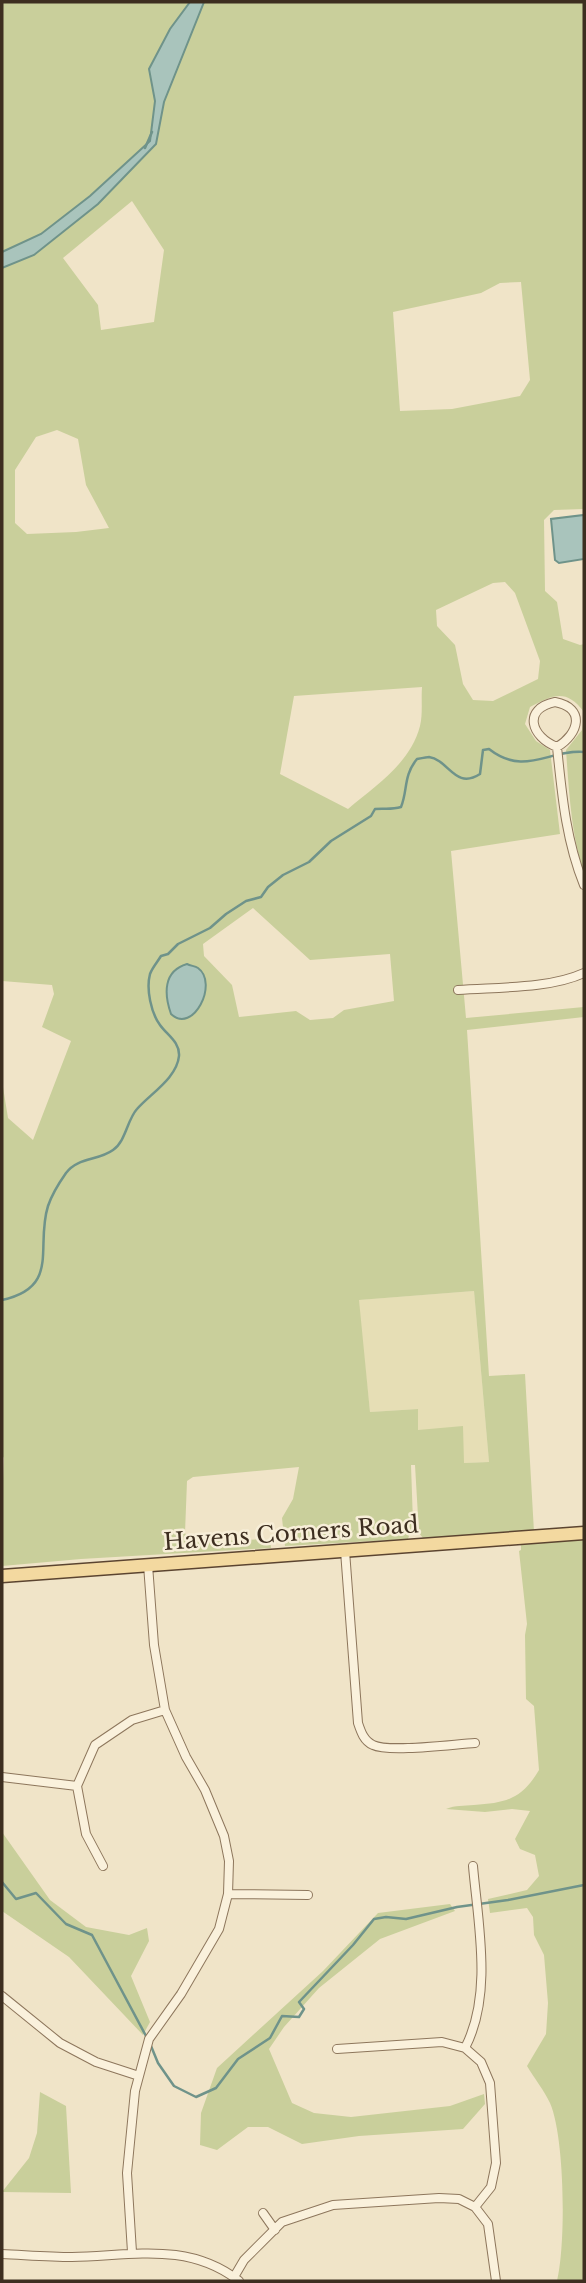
<svg xmlns="http://www.w3.org/2000/svg" width="586" height="2283" font-family="'Libre Baskerville',serif">
<rect width="100%" height="100%" fill="#f0e4c8"/>
<!-- farmland -->
<path fill="#e6deb5" d="M474,1291l15,171 -25,1 -46,-33v-21l-48,3 -12,-112z"/>
<!-- green -->
<path fill="#c9cf9b" fill-rule="evenodd" d="M2,2h188l-20,27 -21,40 6,32 -4,40 -61,55 -49,38 -39,18z
M204,2h380v507l-30,1 -10,10 1,71 12,11 6,37 17,6 4,-1v68c-18,-24 -31,-17 -54,-5l-5,17 11,17 14,9 10,84 -109,17 15,167 118,-11v10l-117,13 22,346 36,-2 9,158 -111,6 -4,-5 -4,-68h-4l2,58 -5,16 -123,7 -3,-28 11,-19 6,-32 -106,10 -6,4 -2,52 5,9 80,-3 1,9 -190,11 -79,7v-67l2,-41 -2,-3v-374l6,37 25,22 38,-99 -29,-14 12,-33 -2,-9 -50,-4v-713l32,-13 122,-111 8,-42zM132,201l32,49 -10,72 -53,8 -3,-25 -35,-47zM521,282l9,98 -10,16 -68,13 -52,2 -7,-99 88,-19 19,-10zM57,430l21,9 8,46 23,43 -33,4 -49,2 -12,-11v-53l21,-33zM505,582l10,11 25,68 -2,18 -45,22 -20,-1 -10,-16 -8,-39 -18,-19 -1,-16 57,-27zM422,687c-1,12 1,27 -2,39 -10,38 -44,59 -72,83l-68,-35 14,-78zM253,908l57,52 80,-6 4,47 -50,9 -11,8 -23,2 -14,-9 -57,6 -7,-32 -28,-29 -1,-12zM474,1291l15,171 -25,1 -1,-37 -45,4v-21l-48,3 -11,-112z
M584,717v157c-13,-40 -15,-83 -18,-124l16,-20z
M584,1537v744h-27c9,-36 8,-144 -7,-178 -6,-13 -16,-25 -23,-37l19,-32 2,-31 -4,-48 -10,-20 -1,-18 -6,-9 -37,5 -2,-14 39,-9 12,-14 -4,-21 -15,-6 -5,-10 15,-28 -18,-2 -27,3 -39,-3c10,-4 17,-3 28,-4 32,-2 48,-6 65,-35l-5,-64 -8,-7 -1,-64 2,-11 -8,-73 2,-1v-4l-3,-4z
M2,1832l48,68 36,27 43,8 18,-7 2,13 -18,35 19,46 -7,13 -74,-78 -67,-46z
M450,1904l5,7 -75,28 -61,49 -35,39 -15,22 23,54 22,10 37,4 99,-11 34,-12 1,10 -22,25 -104,7 -57,8 -34,-17h-20l-31,23 -17,-5 1,-32 16,-45 106,-97 55,-58z
M40,2092l26,14 5,87 -69,-1 27,-34 8,-25z"/>
<!-- water -->
<path fill="#a9c4bc" stroke="#6f938a" stroke-width="2" d="M190,2h14l-40,100 -8,42 -58,60 -64,51 -32,13v-16l39,-18 49,-38 60,-55 5,-40 -6,-32 21,-40z
M584,515v44l-25,4 -4,-3 -4,-41z
M187,964c4,2 8,2 11,4 21,15 -5,67 -27,46 -7,-20 -8,-43 16,-50z"/>
<g fill="none" stroke-linecap="round" stroke-linejoin="round">
<!-- stream -->
<path stroke="#6f938a" stroke-width="2.5" d="M145,148l7,-16
M2,1300c59,-13 33,-53 46,-94 4,-12 11,-23 18,-33 12,-16 32,-12 47,-23 13,-9 14,-30 24,-41 13,-15 40,-31 42,-53 1,-14 -12,-21 -19,-31 -9,-12 -14,-36 -10,-51 2,-6 8,-13 11,-18l7,-2 10,-10 32,-16 16,-14 20,-13 15,-4 7,-10 15,-12 26,-13 22,-21 40,-25 4,-7c9,-1 16,1 26,-2 7,-17 2,-31 16,-48 0,0 11,-2 12,-2 20,3 26,33 51,17l3,-24 6,-1c36,28 60,0 95,3
M2,1882l14,17 20,-6 30,31 26,11 54,101
M151,2046l7,17 16,23 22,11 20,-9 22,-29 32,-21 12,-22 17,1 5,-8 -5,-7 54,-57 21,-26 12,-2 20,2 51,-12 51,-7 76,-15"/>
<defs>
<path id="street" d="M555,702c31,6 24,32 2,45 -26,-10 -35,-38 -2,-45z
M557,747c5,48 9,94 27,138
M458,990c39,-3 91,-1 126,-17
M345,1551l13,172c3,9 6,18 15,22 16,8 82,-1 102,-2
M2,1777l75,9
M103,1866l-17,-32 -9,-48 18,-41 37,-25 33,-10
M228,1894l80,1
M2,1996l58,47 36,19 43,14
M465,2048c28,-54 13,-124 8,-182
M337,2049l105,-7 23,6 16,14 9,21 6,80 -5,24 -16,20
M263,2213l12,17
M132,2252l-5,-79 8,-82 14,-52 32,-45 38,-65 9,-35 1,-33 -5,-25 -19,-46 -19,-33 -21,-47 -11,-65 -6,-80
M2,2254c23,1 47,3 70,3 59,-1 116,-16 167,24
M234,2277l10,-17 38,-38 51,-17 106,-7 20,1 16,8 13,17 8,57"/>
<path id="primary" d="M2,1576l582,-43"/>
</defs>
<!-- street casing -->
<use href="#street" stroke="#8d765c" stroke-width="10"/>
<!-- primary casing -->
<use href="#primary" stroke="#5b4430" stroke-width="15"/>
<!-- street -->
<use href="#street" stroke="#faf1dc" stroke-width="8"/>
<!-- primary -->
<use href="#primary" stroke="#f3d9a0" stroke-width="12"/>
</g>
<g text-anchor="middle" dominant-baseline="central" stroke-width="5" stroke-linejoin="round" paint-order="stroke">
<!-- street labels -->
<g font-size="23" fill="#3d2e20" stroke="#f7eed8">
<text transform="translate(291 1533) rotate(-4)">Havens Corners Road</text>
</g>
</g>
<!-- border -->
<rect width="586" height="2283" fill="none" stroke="#3d2e20" stroke-width="7"/>
</svg>
